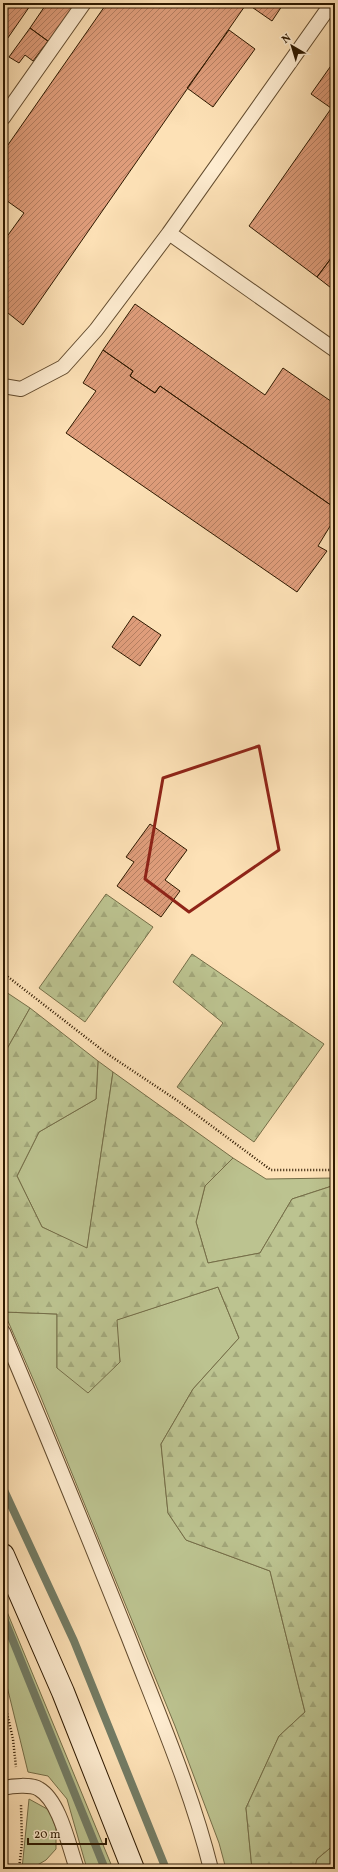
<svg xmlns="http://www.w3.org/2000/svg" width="338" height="1872" font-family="Vollkorn,serif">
<defs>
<pattern id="forest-firs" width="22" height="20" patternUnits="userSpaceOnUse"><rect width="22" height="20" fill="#bcc390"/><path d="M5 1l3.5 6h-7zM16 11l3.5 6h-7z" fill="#a2a77a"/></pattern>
<pattern id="building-hatch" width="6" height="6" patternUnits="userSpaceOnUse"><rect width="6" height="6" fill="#df9d7b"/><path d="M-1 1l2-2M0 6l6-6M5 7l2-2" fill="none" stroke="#b57f62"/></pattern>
</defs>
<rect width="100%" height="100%" fill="#fde1b6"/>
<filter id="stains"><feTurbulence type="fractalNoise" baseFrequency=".005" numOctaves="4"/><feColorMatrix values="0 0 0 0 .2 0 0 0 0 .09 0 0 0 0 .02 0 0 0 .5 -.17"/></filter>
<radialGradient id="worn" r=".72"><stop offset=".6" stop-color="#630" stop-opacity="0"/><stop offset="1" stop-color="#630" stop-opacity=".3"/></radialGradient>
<!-- grass -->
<path fill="#bcc390" stroke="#756e48" d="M3,990l27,18 -27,48z
M98,1061l15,11 -26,177 -45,-22 -25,-51 22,-44 57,-33z
M233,1158l33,21 69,-1v7l-43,14 -32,54 -52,10 -12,-41 9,-36z
M218,1287l21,51 -46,51 -32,55 7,69 18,27 84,31 35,141 -26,24 -33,72 6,61h-26l-7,-26 -44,-117 -135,-331 -36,-83 53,2v54l63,-6 -4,-42z
M3,1602l110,267h-26l-20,-70 -19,-23 -20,-4 -25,-102z
M29,1799l20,11 7,18v21l-10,11 -12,7v2h-12z
M335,1844v25h-21l3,-10z"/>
<!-- forest -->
<path fill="url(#forest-firs)" stroke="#756e48" d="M106,894l47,33 -68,95 -46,-34z
M192,954l132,90 -70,98 -77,-55 46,-64 -50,-41z
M30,1008l68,53 -2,38 -57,33 -22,44 25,51 45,21 26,-176 120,86 -28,28 -9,36 12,41 52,-10 32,-54 43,-14v659l-18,15 -3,10h-62l-6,-61 33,-72 26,-24 -35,-141 -84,-31 -18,-27 -7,-69 32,-55 46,-51 -21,-51 -101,33 3,42 -32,31 -31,-25v-54l-53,-2 -1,-2v-254z"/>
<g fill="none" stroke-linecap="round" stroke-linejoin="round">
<!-- stream -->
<path stroke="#737c65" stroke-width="8" d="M3,1488l71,153 92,228
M3,1616l102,253"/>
</g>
<!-- building -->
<path fill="url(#building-hatch)" stroke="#2e1900" d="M3,3h29l-29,42z
M47,3h29l-27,39 -19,-14z
M107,3h140l-224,322 -20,-16v-67l21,-29 -21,-15v-46z
M246,3h38l-12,18z
M30,28l18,13 -15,20 -8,-6 -6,8 -10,-6z
M229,30l26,19 -42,58 -26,-19z
M335,60v43l-4,5 -20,-14z
M335,103v150l-18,24 -68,-51z
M335,253v38l-18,-14z
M135,304l130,91 18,-27 52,36v104l-175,-122 -5,7 -25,-17 3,-5 -30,-21z
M103,350l30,21 -3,5 25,17 5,-7 175,122v10l-17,28 9,5 -30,41 -231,-159 30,-42 -13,-8z
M133,616l28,19 -21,31 -28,-19z
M150,824l37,26 -22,30 15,11 -19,26 -44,-31 17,-24 -8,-5z"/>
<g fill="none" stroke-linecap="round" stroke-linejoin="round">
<defs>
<path id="service" d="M332,3l-163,230 166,117
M3,118l81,-115
M3,386l18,3 42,-22 33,-37 73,-97
M3,1332c43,101 84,202 125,304 30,77 63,153 83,233
M3,1788c9,-2 28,-4 36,1 21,12 30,58 38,80"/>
<path id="secondary" d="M3,1555l60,137 70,177"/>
</defs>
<!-- service casing -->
<use href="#service" stroke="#624b2e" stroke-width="16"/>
<!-- secondary casing -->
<use href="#secondary" stroke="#2e1900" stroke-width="24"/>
<!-- path -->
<path stroke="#2e1900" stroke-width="2.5" stroke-dasharray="1 2" stroke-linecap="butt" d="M3,973l103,80 72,48 93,69h64
M3,1696l10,43 3,28
M19,1869l3,-26 -1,-38"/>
<!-- service -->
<use href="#service" stroke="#feecd0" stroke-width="14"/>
<!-- secondary -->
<use href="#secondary" stroke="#feecd0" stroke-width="22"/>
</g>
<!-- marked area -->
<path fill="none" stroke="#8f2418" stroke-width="3" stroke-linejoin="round" d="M259,746l20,104 -90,62 -44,-33 18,-101z"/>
<!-- margin -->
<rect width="338" height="1872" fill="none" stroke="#fde1b6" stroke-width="16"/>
<rect x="4" y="4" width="330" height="1864" fill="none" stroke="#2e1900" stroke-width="2"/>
<rect x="8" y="8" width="322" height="1856" fill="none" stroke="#2e1900"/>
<!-- north arrow -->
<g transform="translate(292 46) rotate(322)" stroke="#feecd0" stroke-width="3" paint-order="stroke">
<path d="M0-3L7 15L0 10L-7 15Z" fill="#2e1900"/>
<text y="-6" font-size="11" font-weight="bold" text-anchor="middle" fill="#2e1900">N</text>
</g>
<!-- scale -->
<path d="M28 1838v6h78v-6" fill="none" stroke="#2e1900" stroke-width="2"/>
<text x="34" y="1838" font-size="12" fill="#2e1900" stroke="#feecd0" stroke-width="3" paint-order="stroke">20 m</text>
<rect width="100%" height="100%" filter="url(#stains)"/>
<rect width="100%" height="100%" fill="url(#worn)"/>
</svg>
